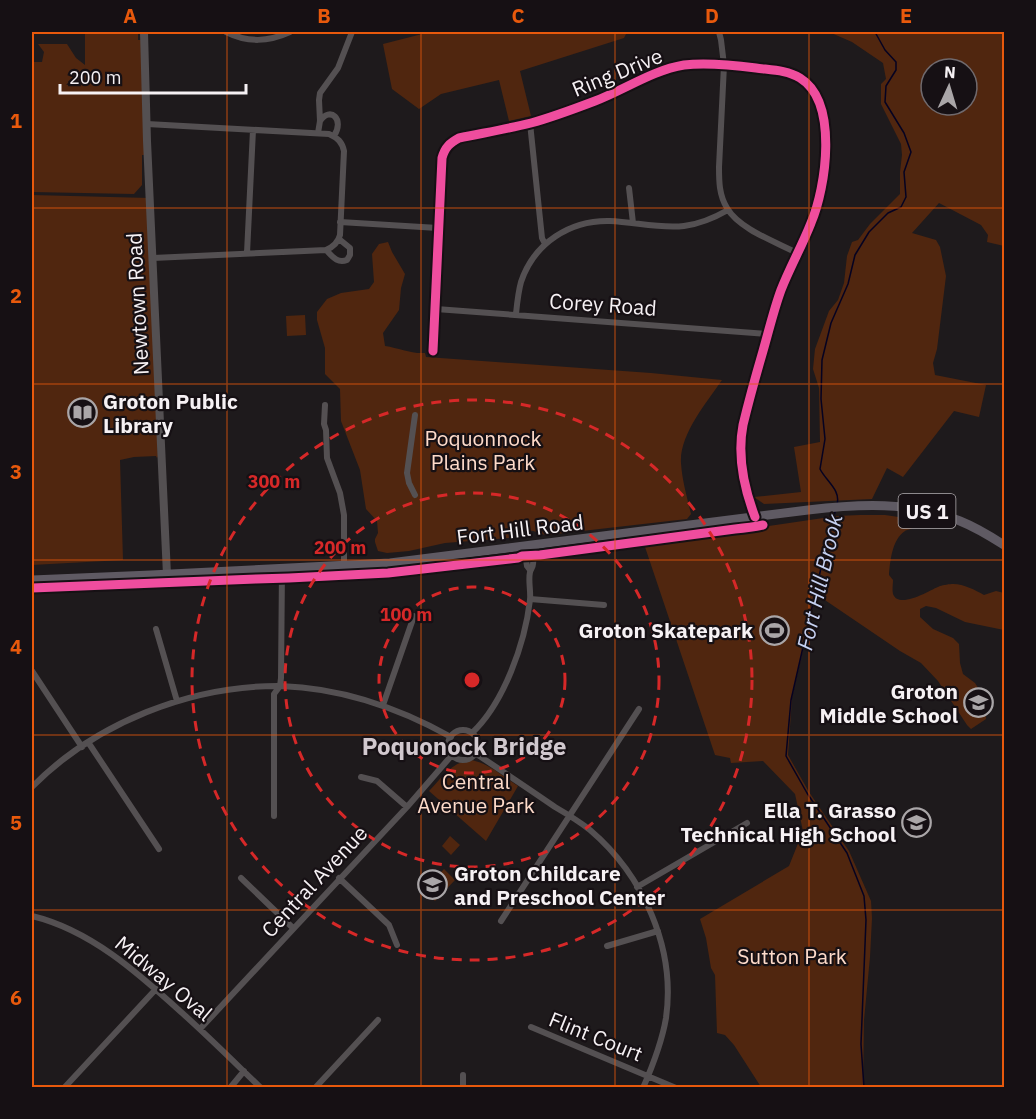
<svg xmlns="http://www.w3.org/2000/svg" width="1036" height="1119" font-family="'IBM Plex Sans',sans-serif">
<rect width="100%" height="100%" fill="#1e1a1c"/>
<!-- green -->
<path fill="#50260f" fill-rule="evenodd" d="M85,32h53v8h4l7,115h-7v30l-8,9 -102,-2v-130h10l2,-10 -6,-8h29l9,14 9,7z
M430,32h197l-3,6 -104,33 11,45 -22,5 -10,-41 -58,14 -22,15 -27,-20 -9,-45z
M829,32h175v214l-17,-4 1,-7 -7,-10 -42,-22 -27,30 24,7 4,7 6,29 -9,73 -4,14 2,12 51,10 -7,32 -25,-6 -51,66 -16,-9 -15,31 -108,5 -10,-7 47,-5 -7,-45 26,-5 -1,-54 -6,-19 2,-20 14,-38 9,-11 6,-17 3,-27 5,-14 6,-2 12,-16 30,-30v-22l2,-17 -1,-11 -20,-40v-20l5,-5 -3,-16 -31,-21zM931,69h36v36h-36z
M32,195l118,3 8,258 -1,2 -1,-2 -22,1 -14,3 3,100 -91,5z
M388,242l4,10 13,22 -4,14 -2,22 -16,23 2,13c14,2 26,8 40,7l1,4 225,16 71,7c-15,22 -43,55 -41,83 1,17 6,34 10,51l-4,5 -140,16c-5,0 -9,-3 -14,-4 -8,-1 -18,3 -24,7l-64,5 -36,8 -22,2 -9,-2 -3,-9v-3l3,-6 -1,-12 -11,-12 -6,-39 -19,-49 -1,-32 -15,-15v-26l-8,-28v-8l10,-13 14,-6 28,-4 5,-7 -2,-28 7,-10z
M305,315l1,20 -19,1 -1,-20z
M860,515h25l34,5c-2,2 -3,5 -5,7 -2,2 -8,3 -9,4 -13,8 -15,31 -16,44l4,5c0,4 -1,10 0,14 6,16 37,-4 47,-8 3,-1 10,-2 13,-2 11,0 22,6 31,11l12,-4 8,2v37l-39,-8 -29,-14 -10,-2 -6,3v8l13,12 20,9 6,6 1,19 3,11 12,9 5,8 5,11 1,17 -15,10 -4,-4 -29,-44 -17,-18 -21,-12 -84,-57 -24,104 -4,57 21,37 40,59 22,50 1,17 -2,39 -6,63 -1,67h-102l-27,-42 -9,-10 -8,-2 -2,-58 -4,-7 -5,-30 -6,-19 89,-53 14,-35 -8,-37 -32,-33 -32,2 -1,-5 -15,-3 -71,-211 193,-28z
M470,760c17,2 34,17 48,26l-32,55 -57,-50c13,-13 21,-28 41,-31z
M450,836l10,9 -9,10 -9,-9z
M444,869l11,11 -20,21 -11,-11z"/>
<g fill="none" stroke-linecap="round" stroke-linejoin="round">
<!-- stream -->
<path stroke="#050221" stroke-width="1.5" d="M837,504c4,-14 -11,-23 -17,-35l5,-30 -4,-40 1,-39 9,-37 17,-39 7,-29 14,-23 19,-19 13,-6 5,-10 -2,-25 7,-20 -7,-19 -19,-31 1,-16 10,-16v-8l-11,-12 -10,-18
M835,512l-9,34 -35,154 -5,56 21,37 40,60 17,43 2,24 -5,124 3,44"/>
<!-- minor -->
<path stroke="#545052" stroke-width="6" d="M226,32c22,11 42,10 64,0
M719,32l2,8 3,25 -5,102c0,14 0,28 8,41 12,21 49,34 70,45
M320,121c10,-15 25,-2 14,15
M530,123l12,115 3,6
M147,124l182,10c9,4 13,8 15,17l-4,84c-2,8 -7,12 -14,15l-173,8
M318,133l2,-12 -1,-21 1,-7 18,-25 14,-36
M629,188l4,35
M340,222l98,6
M326,250c6,6 11,14 21,10l3,-5v-7l-11,-9
M247,253l6,-123
M436,309l331,25
M516,314c1,-10 2,-21 5,-32 13,-39 49,-62 89,-61 25,1 50,8 74,5 16,-2 30,-8 44,-16
M433,351l9,-193c3,-11 8,-15 17,-20 24,-5 48,-9 72,-15 22,-6 43,-14 64,-22 29,-11 58,-31 89,-36 23,-3 49,0 72,3 15,2 31,2 44,10 39,24 26,110 11,145 -9,23 -21,44 -30,67 -7,19 -12,40 -18,61 -7,24 -14,49 -20,74 -6,31 1,63 12,92
M325,405l-1,19 2,6 1,28 13,35 4,22v51
M415,495l-6,-12 -2,-10 8,-58
M524,546l3,20 3,4
M530,599l74,6
M156,629l21,72
M32,671l50,76
M383,705l31,-89
M448 745a15 15 0 1 1 30 0a15 15 0 1 1-30 0Z
M472,733c32,-30 53,-90 58,-133 1,-9 -2,-19 0,-28 1,-3 3,-5 3,-8 1,-6 -1,-13 -1,-19
M88,742l71,107
M475,753c27,18 54,36 80,54 12,7 24,14 35,23 53,45 86,118 76,188 -4,24 -13,47 -23,70
M361,777l16,4 30,26
M32,787c63,-64 159,-102 249,-101 59,2 118,22 170,51
M274,816v-122l6,-8 1,-8 1,-110
M241,878l52,50
M339,878l50,47 8,20
M637,887l110,-64
M32,916c58,14 105,56 149,96 27,24 53,50 80,76
M501,921l138,-212
M607,946l51,-15
M531,1027l145,61
M200,1029l207,-222 45,-52
M463,1075v13
M64,1088l92,-99
M230,1088l14,-17
M315,1088l63,-68"/>
<!-- secondary -->
<path stroke="#545052" stroke-width="8" d="M144,32l3,109 20,434"/>
<!-- primary -->
<path stroke="#5f5a63" stroke-width="9" d="M32,580l119,-5 239,-12 418,-53c50,-6 103,-9 152,11 15,6 30,15 44,24"/>
<defs>
<path id="cycleway" d="M433,351l9,-193c3,-11 8,-15 17,-20 24,-5 48,-9 72,-15 22,-6 43,-14 64,-22 29,-11 58,-31 89,-36 23,-3 49,0 72,3 15,2 31,2 44,10 39,24 26,110 11,145 -9,23 -21,44 -30,67 -7,19 -12,40 -18,61 -7,24 -14,49 -20,74 -6,31 1,63 12,92
M32,588l224,-9 33,-1 99,-5 130,-15 4,-2 18,-1 195,-26c10,-1 18,-2 28,-4"/>
</defs>
<!-- cycleway casing -->
<use href="#cycleway" stroke="#161014" stroke-width="13"/>
<!-- cycleway -->
<use href="#cycleway" stroke="#ef4d9e" stroke-width="9"/>
</g>
<!-- grid -->
<path fill="none" stroke="#e8590c" stroke-width="1.5" stroke-opacity="0.55" d="M227,32v1056M421,32v1056M615,32v1056M809,32v1056M32,208h972M32,384h972M32,560h972M32,735h972M32,910h972"/>
<!-- distance rings -->
<g fill="none" stroke="#d62828" stroke-width="3" stroke-dasharray="10 8">
<circle cx="472" cy="680" r="93"/>
<circle cx="472" cy="680" r="187"/>
<circle cx="472" cy="680" r="280"/>
</g>
<!-- icons -->
<defs>
<symbol id="library-ring" viewBox="-11 -11 22 22"><circle r="9.5" fill="#161014" stroke="#aaa6a8" stroke-width="1.5"/><path d="M-6-4Q-3-5.5-.7-3.5V5Q-3 3-6 4ZM6-4Q3-5.5 .7-3.5V5Q3 3 6 4Z" fill="#aaa6a8"/></symbol>
<symbol id="stadium-ring" viewBox="-11 -11 22 22"><circle r="9.5" fill="#161014" stroke="#aaa6a8" stroke-width="1.5"/><path d="M0-5a6.5 5 0 1 0 0 10a6.5 5 0 1 0 0-10ZM-3.5-1.8h7v3.6h-7Z" fill="#aaa6a8"/></symbol>
<symbol id="school-ring" viewBox="-11 -11 22 22"><circle r="9.5" fill="#161014" stroke="#aaa6a8" stroke-width="1.5"/><path d="M0-5L7-2L0 1L-7-2ZM-4 1L0 2.5L4 1V4Q0 6-4 4Z" fill="#aaa6a8"/></symbol>
</defs>
<g fill-rule="evenodd">
<use href="#library-ring" x="66" y="396" width="33" height="33"/>
<use href="#stadium-ring" x="758" y="614" width="33" height="33"/>
<use href="#school-ring" x="962" y="686" width="33" height="33"/>
<use href="#school-ring" x="900" y="806" width="33" height="33"/>
<use href="#school-ring" x="416" y="868" width="33" height="33"/>
</g>
<g text-anchor="middle" dominant-baseline="central" stroke-width="4.5" stroke-linejoin="round" paint-order="stroke">
<!-- shield labels -->
<rect fill="#161014" stroke="#b3aeb1" stroke-width="1.5" x="898.5" y="494" width="57" height="34" rx="4.5"/>
<g font-size="20" font-weight="bold" fill="#f6f1f4">
<text x="927" y="511">US 1</text>
</g>
<!-- street labels -->
<g font-size="21" fill="#f6f1f4" stroke="#161014">
<text transform="translate(617 72) rotate(-22)">Ring Drive</text>
<text transform="translate(137 304) rotate(-93)">Newtown Road</text>
<text transform="translate(603 304) rotate(4)">Corey Road</text>
<text transform="translate(520 529) rotate(-7)">Fort Hill Road</text>
<text transform="translate(314 881) rotate(-47)">Central Avenue</text>
<text transform="translate(164 978) rotate(40)">Midway Oval</text>
<text transform="translate(596 1036) rotate(22)">Flint Court</text>
</g>
<!-- poi labels -->
<g font-size="21" font-weight="bold" fill="#f6f1f4" stroke="#161014" text-anchor="end">
<text x="103" y="401" text-anchor="start">Groton Public<tspan x="103" dy="24">Library</tspan></text>
<text x="753" y="630">Groton Skatepark</text>
<text x="958" y="691">Groton<tspan x="958" dy="24">Middle School</tspan></text>
<text x="896" y="810">Ella T. Grasso<tspan x="896" dy="24">Technical High School</tspan></text>
<text x="454" y="873" text-anchor="start">Groton Childcare<tspan x="454" dy="24">and Preschool Center</tspan></text>
</g>
<!-- park labels -->
<g font-size="21" fill="#fedbca" stroke="#161014">
<text x="483" y="438">Poquonnock<tspan x="483" dy="24">Plains Park</tspan></text>
<text x="476" y="781">Central<tspan x="476" dy="24">Avenue Park</tspan></text>
<text x="792" y="956">Sutton Park</text>
</g>
<!-- water labels -->
<g font-size="22" font-style="italic" fill="#c6d1f1" stroke="#161014">
<text transform="translate(819 582) rotate(-77)">Fort Hill Brook</text>
</g>
<!-- quarter labels -->
<g font-size="24" font-weight="bold" fill="#d1c8ce" stroke="#161014">
<text x="464" y="746">Poquonock Bridge</text>
</g>
</g>
<circle cx="472" cy="680" r="9" fill="#d62828" stroke="#161014" stroke-width="3"/>
<g font-size="18" text-anchor="middle" font-weight="bold" fill="#d62828" stroke="#161014" stroke-width="4.5" stroke-linejoin="round" paint-order="stroke">
<text x="274" y="488">300 m</text>
<text x="340" y="554">200 m</text>
<text x="406" y="621">100 m</text>
</g>
<!-- border -->
<rect width="1036" height="1119" fill="none" stroke="#161014" stroke-width="66"/>
<!-- north arrow -->
<g transform="translate(949 87) rotate(4)"><circle r="28" fill="#161014" stroke="#706a6e" stroke-width="1.5"/>
<path d="M0-4.5L10 22L0 15L-10 22Z" fill="#aaa6a8"/>
<text y="-9" font-size="16" font-weight="bold" text-anchor="middle" fill="#f6f1f4">N</text>
</g>
<!-- scale -->
<path d="M60 84v9h186v-9" fill="none" stroke="#f6f1f4" stroke-width="3"/>
<text x="69" y="84" font-size="18" fill="#f6f1f4" stroke="#161014" stroke-width="4.5" paint-order="stroke">200 m</text>
<rect x="33" y="33" width="970" height="1053" fill="none" stroke="#e8590c" stroke-width="2"/>
<g font-size="20" text-anchor="middle" font-weight="bold" fill="#e8590c">
<text x="130" y="23">A</text>
<text x="324" y="23">B</text>
<text x="518" y="23">C</text>
<text x="712" y="23">D</text>
<text x="906" y="23">E</text>
<text x="16" y="128">1</text>
<text x="16" y="303">2</text>
<text x="16" y="479">3</text>
<text x="16" y="654">4</text>
<text x="16" y="830">5</text>
<text x="16" y="1005">6</text>
</g>
</svg>
